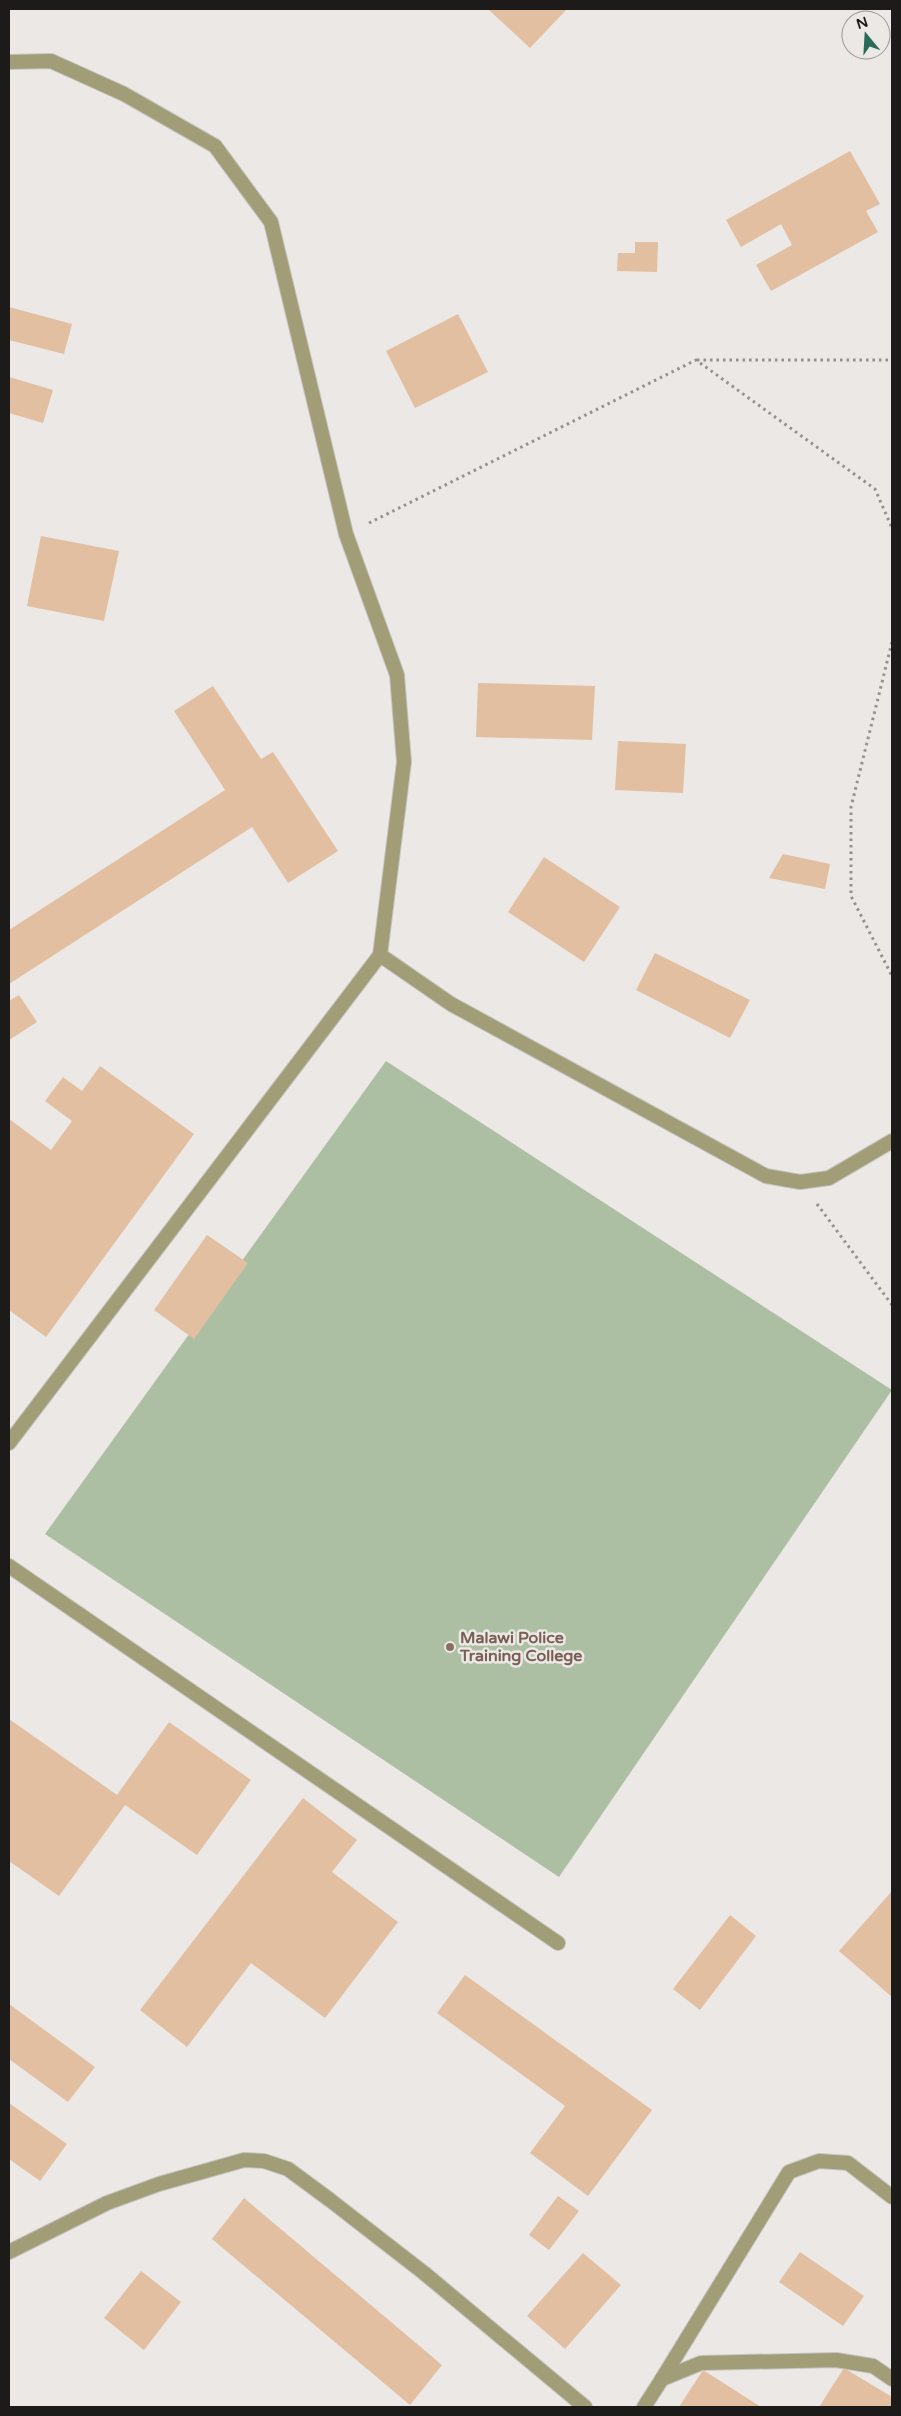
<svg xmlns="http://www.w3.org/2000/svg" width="901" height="2416" font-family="'Varela Round',sans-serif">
<rect width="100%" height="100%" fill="#ebe8e5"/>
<!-- green -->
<path fill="#adbfa2" d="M386,1061l506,329 -333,487 -514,-343z"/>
<!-- building -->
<path fill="#e2bfa1" d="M488,9h79l-37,39z
M850,151l30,53 -14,7 12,21 -107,59 -15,-26 36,-20 -11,-21 -40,23 -15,-27z
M635,242h23l-1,30 -40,-1 1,-18h17z
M9,307l63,17 -8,30 -55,-14z
M458,314l30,58 -73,36 -29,-57z
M9,377l44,13 -10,33 -34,-10z
M41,536l78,15 -15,70 -77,-15z
M478,683l117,3 -3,54 -116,-3z
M213,686l48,73 12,-7 65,99 -50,32 -36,-56 -243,157v-54l216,-140 -51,-79z
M618,741l68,3 -3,49 -68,-3z
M783,854l47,10 -5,25 -56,-11z
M544,857l76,50 -36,55 -76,-50z
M655,953l95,47 -20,38 -94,-48z
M19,995l18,27 -28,18v-39z
M100,1066l94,68 -148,203 -37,-27v-191l42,31 21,-29 -27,-20 18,-24 19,14z
M207,1235l41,28 -54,76 -40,-29z
M9,1719l108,76 52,-73 82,58 -54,75 -72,-50 -66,91 -50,-35z
M303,1798l54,42 -25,32 66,50 -73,96 -74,-55 -64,84 -47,-37z
M892,1891v106l-53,-46z
M730,1915l26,21 -56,74 -27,-21z
M465,1975l187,135 -64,86 -58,-43 35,-47 -128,-93z
M9,2004l86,63 -27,35 -59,-43z
M9,2103l58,41 -27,37 -31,-22z
M558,2196l21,15 -30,39 -20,-15z
M244,2198l198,167 -32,40 -198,-166z
M800,2252l64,44 -21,30 -64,-44z
M583,2253l38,32 -56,64 -38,-33z
M141,2271l40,31 -37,48 -40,-32z
M844,2368l48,29v10h-73z
M703,2370l58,37h-82z"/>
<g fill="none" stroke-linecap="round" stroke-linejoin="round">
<defs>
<path id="service" d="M662,2379l127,-207 30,-11 29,2 44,34"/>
<path id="minor" d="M9,62l42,-1 73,33 91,52 56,76 75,312 51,141 7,87 -24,193
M9,1443l371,-488 71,49 315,172 34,6 29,-4 63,-37
M9,1566l549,377
M9,2252l98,-49 52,-19 85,-24 20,1 24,8 42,31 94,73 161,134
M644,2407l18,-28 39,-16 135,-3 37,6 19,13"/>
</defs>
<!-- service casing -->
<use href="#service" stroke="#c6c3c0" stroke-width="16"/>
<!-- minor casing -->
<use href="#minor" stroke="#c6c3c0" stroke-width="16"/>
<!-- path -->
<path stroke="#93918e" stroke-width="3" stroke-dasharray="2.5 4" stroke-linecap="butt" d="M697,360h195
M369,523l327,-163 179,129 17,39
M892,642l-41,165v89l41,80
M817,1204l75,101"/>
<!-- service -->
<use href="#service" stroke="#a19d77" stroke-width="14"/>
<!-- minor -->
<use href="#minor" stroke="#a19d77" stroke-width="14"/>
</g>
<!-- markers -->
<circle fill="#8d6e63" stroke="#ebe8e5" stroke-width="2" cx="450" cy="1647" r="5"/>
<g text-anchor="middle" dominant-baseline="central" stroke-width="5" stroke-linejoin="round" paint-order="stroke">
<!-- education labels -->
<g font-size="16" font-weight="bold" fill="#785e54" stroke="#ebe8e5" text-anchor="start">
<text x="460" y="1638">Malawi Police<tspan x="460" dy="18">Training College</tspan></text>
</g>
</g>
<!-- border -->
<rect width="901" height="2416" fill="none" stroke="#1d1b1a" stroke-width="20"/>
<!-- north arrow -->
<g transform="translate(866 35) rotate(342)"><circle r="24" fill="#ebe8e5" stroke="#999694"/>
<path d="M0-4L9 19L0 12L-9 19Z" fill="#2a6a58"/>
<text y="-8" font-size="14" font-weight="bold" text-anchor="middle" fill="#1d1b1a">N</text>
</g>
</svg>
